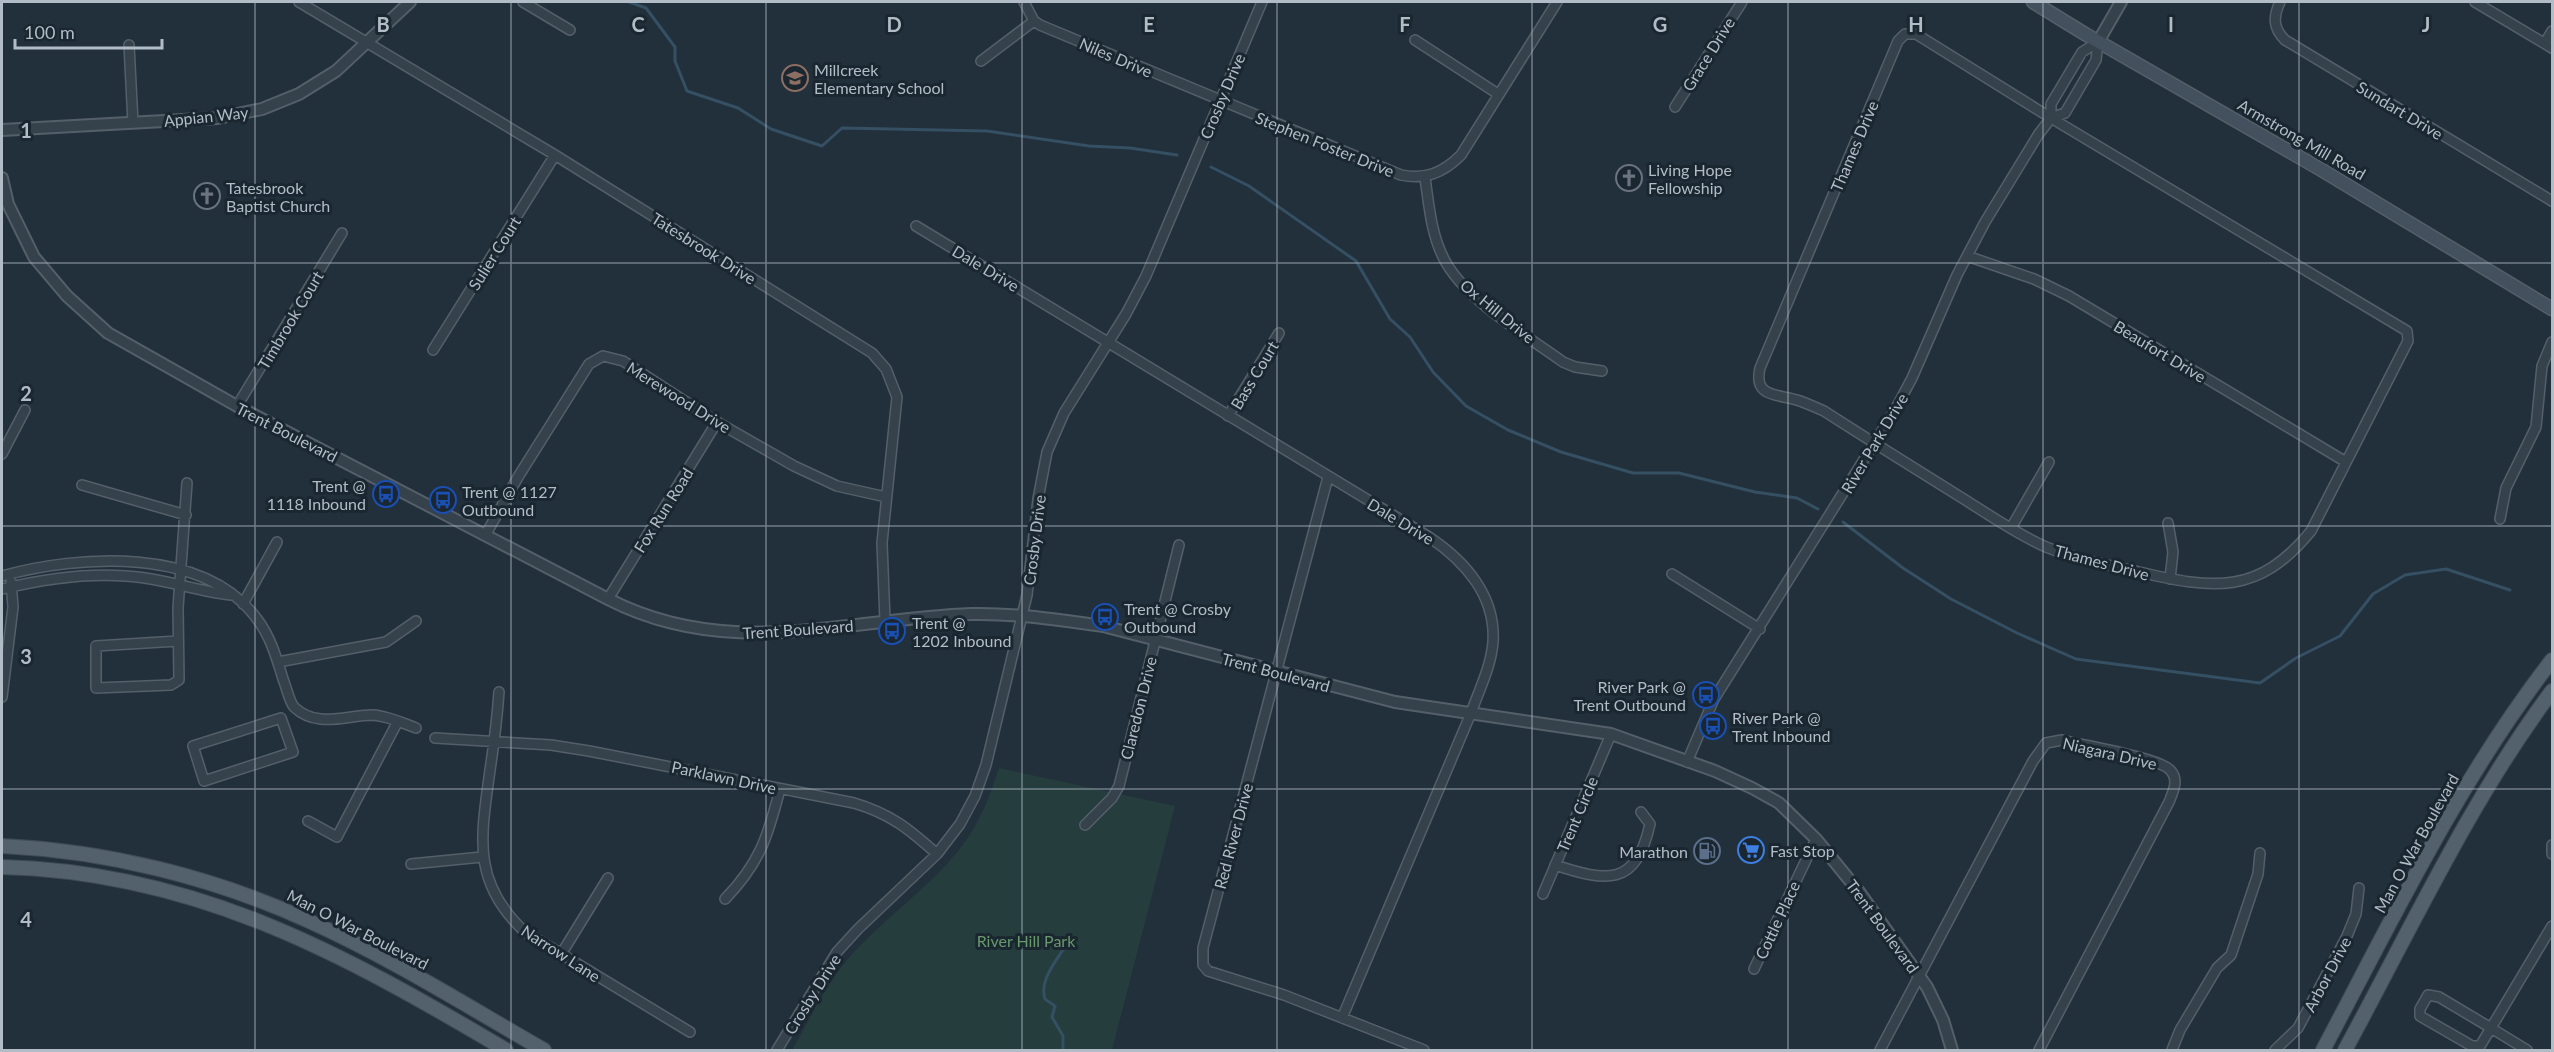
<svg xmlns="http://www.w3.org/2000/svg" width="2554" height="1052" font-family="Lato,sans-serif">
<rect width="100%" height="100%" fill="#22303b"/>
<!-- green -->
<path fill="#253e3d" d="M999,768l176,38 -63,244h-320c18,-30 32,-63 55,-90 37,-43 87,-74 120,-121 15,-22 24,-46 32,-71z"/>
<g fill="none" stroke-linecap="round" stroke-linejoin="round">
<!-- stream -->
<path stroke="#354f63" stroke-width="3" d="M629,2l17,6 29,39v14l12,30 51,17 33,21 51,17 20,-18 145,3 102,15 41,2 47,7
M1211,167l38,19 107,75 34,58 20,18 23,35 33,34 42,24 53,22 72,21h46l76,19 42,6 21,11
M1843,522l60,46 48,31 66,34 59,26 184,24 36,-25 44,-22 33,-42 32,-19 41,-6 64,21
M1063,1050v-14l-11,-19 3,-11 -10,-7c-7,-21 17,-45 26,-62"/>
<defs>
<path id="minor" d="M299,2l256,153 317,198 14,16 11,28 -15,146 3,78
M523,2l47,28
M1024,2l10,19 6,4 361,150c24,5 42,-2 60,-20l96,-153
M2280,2c-7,15 -7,26 5,38l267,161
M2475,2l77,46
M1905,34h11l135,84 356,213 1,10 -97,190c-53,65 -98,58 -172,41 -31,-7 -63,-13 -93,-25 -30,-13 -58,-33 -87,-51 -45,-28 -90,-56 -135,-85 -9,-4 -18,-8 -27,-11 -19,-6 -44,-2 -37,-32l138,-327z
M1415,40l83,54
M2545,43l7,-12
M129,45l4,78
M981,61l53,-40
M1675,107l67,-105
M2051,118v-14l31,-52 16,-10
M1425,178c4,27 6,56 19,81 21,41 82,76 119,103l12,5 27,4
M916,226l513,311c36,24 67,59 64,105 -2,25 -14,48 -22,71l-129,305
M1967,256l67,23 35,17 277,166
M433,350l122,-195
M237,406l105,-173
M1228,416l51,-83
M2,454l23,-44
M1328,477l-125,471v17l5,6 76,24 140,55
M82,485l104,30
M2500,519l6,-31 30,-61 6,-61 10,-24
M2168,523l5,29 -3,27
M2011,528l38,-66
M486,534l32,-57 71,-113 14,-8 20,5 94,61 77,44 43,20 49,11
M1672,574l88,55
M2,576c76,-21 202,-30 255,43 14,18 20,41 27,63 3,7 5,19 10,25 23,22 52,8 79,8 15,1 30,8 43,13
M2,589c45,-11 96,-18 143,-11 29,4 57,14 86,17
M608,599l109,-177
M243,604l34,-62
M178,641l-82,5v42l75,-3 8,-5 -1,-72 9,-125
M278,662l108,-20 30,-21
M499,692c-2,27 -5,52 -9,78 -9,67 -19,112 35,162l165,100
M2,697l11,-90 -2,-25
M281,718l12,34 -89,29 -11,-35z
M435,738l116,7 38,6 265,52c37,11 55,26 83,51
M1687,762l27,-63 181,-289 17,-32 45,-103 28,-53 53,-87 13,-17 14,-5 31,-53 2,-18
M308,821l29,16 61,-116
M1085,825l27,-27 7,-12 60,-241
M2552,845v9
M411,864l71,-7
M1555,865c52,17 81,22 95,-41l-9,-12
M1543,894l68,-160
M725,899c35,-36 43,-63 55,-110
M560,956l48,-78
M1754,969l62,-130
M2428,995l11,2 52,31 -11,18h-8l-52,-30v-7z
M777,1050l60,-98 21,-23 79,-75 23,-30 15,-28 11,-31 41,-170 11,-96 9,-47 17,-39 62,-99 20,-38 116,-274
M1880,1050l153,-289 13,-18 16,-3c19,5 100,18 109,31 8,9 2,21 -2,31l-130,248
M2172,1050l8,-20 37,-62 14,-13 27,-81 2,-21
M2275,1050l23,-22 49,-92 9,-22 3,-26
M2527,1050l-36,-22 61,-102"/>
<path id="tertiary" d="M2098,42l23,-40
M2,130l216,-12 44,-9 37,-15 37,-23 74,-69
M2,178l6,26 26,53 33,39 41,37 129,73 371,193c121,62 236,20 363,15 45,-1 88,6 132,12l292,76 216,32 104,37 37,17 27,15 37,36 44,54 67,94 16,33 9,30"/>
<path id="secondary" d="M2033,2l52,32 235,135 232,140"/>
<path id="primary" d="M2,846c105,5 211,31 307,75 82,37 158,85 235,129
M2,867c194,5 342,87 504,183
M2323,1050c71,-134 136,-270 229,-390
M2345,1050c66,-121 124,-248 207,-359"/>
</defs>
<!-- minor casing -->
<use href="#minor" stroke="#545f69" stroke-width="12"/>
<!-- tertiary casing -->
<use href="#tertiary" stroke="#545f69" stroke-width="14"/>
<!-- secondary casing -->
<use href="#secondary" stroke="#545f69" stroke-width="15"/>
<!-- primary casing -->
<use href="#primary" stroke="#3f4b54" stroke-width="16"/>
<!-- minor -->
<use href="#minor" stroke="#35424c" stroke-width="9"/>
<!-- tertiary -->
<use href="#tertiary" stroke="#35424c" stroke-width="10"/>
<!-- secondary -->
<use href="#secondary" stroke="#43515f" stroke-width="12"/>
<!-- primary -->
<use href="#primary" stroke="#53616c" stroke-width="14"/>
</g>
<!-- grid -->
<path fill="none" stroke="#b1bcc7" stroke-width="1.5" stroke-opacity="0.55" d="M255,2v1048M511,2v1048M766,2v1048M1022,2v1048M1277,2v1048M1532,2v1048M1788,2v1048M2043,2v1048M2299,2v1048M2,263h2550M2,526h2550M2,789h2550"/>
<!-- icons -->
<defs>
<symbol id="school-ring" viewBox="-11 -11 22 22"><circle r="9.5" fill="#1b2730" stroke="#8d6e63" stroke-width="1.5"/><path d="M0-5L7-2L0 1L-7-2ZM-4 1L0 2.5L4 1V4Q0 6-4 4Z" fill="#8d6e63"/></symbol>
<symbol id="church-ring" viewBox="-11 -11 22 22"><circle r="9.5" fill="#1b2730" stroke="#6b7280" stroke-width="1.5"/><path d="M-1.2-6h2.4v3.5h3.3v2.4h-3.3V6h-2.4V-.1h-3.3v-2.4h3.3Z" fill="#6b7280"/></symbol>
<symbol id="bus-ring" viewBox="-11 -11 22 22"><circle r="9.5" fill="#1b2730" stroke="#1a4fb4" stroke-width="1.5"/><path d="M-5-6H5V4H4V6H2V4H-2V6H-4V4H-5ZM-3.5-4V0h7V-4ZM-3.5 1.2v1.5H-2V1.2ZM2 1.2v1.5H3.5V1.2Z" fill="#1a4fb4"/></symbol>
<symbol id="supermarket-ring" viewBox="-11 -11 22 22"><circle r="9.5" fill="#1b2730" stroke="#3f7fe0" stroke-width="1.5"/><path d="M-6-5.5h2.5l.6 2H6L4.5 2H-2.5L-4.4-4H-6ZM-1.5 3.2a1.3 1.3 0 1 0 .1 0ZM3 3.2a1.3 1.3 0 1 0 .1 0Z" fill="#3f7fe0"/></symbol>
<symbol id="fuel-ring" viewBox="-11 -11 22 22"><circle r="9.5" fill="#1b2730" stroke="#5c6f8a" stroke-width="1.5"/><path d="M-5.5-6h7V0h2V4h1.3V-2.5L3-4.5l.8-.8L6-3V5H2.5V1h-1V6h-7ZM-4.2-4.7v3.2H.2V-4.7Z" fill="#5c6f8a"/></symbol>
</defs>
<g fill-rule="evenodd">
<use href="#school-ring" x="780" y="63" width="30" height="30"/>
<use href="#church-ring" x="1614" y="163" width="30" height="30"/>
<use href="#church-ring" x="192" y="181" width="30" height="30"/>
<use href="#bus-ring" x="371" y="479" width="30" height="30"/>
<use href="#bus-ring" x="428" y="485" width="30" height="30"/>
<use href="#bus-ring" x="1090" y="602" width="30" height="30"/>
<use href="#bus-ring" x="877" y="616" width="30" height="30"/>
<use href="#bus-ring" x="1691" y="680" width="30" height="30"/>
<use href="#bus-ring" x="1698" y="711" width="30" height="30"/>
<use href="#supermarket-ring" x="1736" y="835" width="30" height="30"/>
<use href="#fuel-ring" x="1692" y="836" width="30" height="30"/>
</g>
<g text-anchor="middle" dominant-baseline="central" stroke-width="6" stroke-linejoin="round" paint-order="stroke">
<!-- street labels -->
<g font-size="16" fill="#b1bcc7" stroke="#1b2730">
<text transform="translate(1708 54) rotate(-58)">Grace Drive</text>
<text transform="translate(1116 57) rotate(23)">Niles Drive</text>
<text transform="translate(1222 96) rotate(-67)">Crosby Drive</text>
<text transform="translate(2400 110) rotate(31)">Sundart Drive</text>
<text transform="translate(206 116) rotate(-6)">Appian Way</text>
<text transform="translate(2302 139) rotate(30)">Armstrong Mill Road</text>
<text transform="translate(1325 144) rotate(22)">Stephen Foster Drive</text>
<text transform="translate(1854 146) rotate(-67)">Thames Drive</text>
<text transform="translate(704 248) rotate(32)">Tatesbrook Drive</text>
<text transform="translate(494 253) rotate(-58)">Sulier Court</text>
<text transform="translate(986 268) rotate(31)">Dale Drive</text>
<text transform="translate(1498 311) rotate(39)">Ox Hill Drive</text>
<text transform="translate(290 320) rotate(-59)">Timbrook Court</text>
<text transform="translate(2160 351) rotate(31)">Beaufort Drive</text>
<text transform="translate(1254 375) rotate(-59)">Bass Court</text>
<text transform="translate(679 397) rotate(32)">Merewood Drive</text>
<text transform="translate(287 432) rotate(27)">Trent Boulevard</text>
<text transform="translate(1874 443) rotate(-59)">River Park Drive</text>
<text transform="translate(663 510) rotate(-58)">Fox Run Road</text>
<text transform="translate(1401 521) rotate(31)">Dale Drive</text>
<text transform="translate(1034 540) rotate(-83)">Crosby Drive</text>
<text transform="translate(2102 562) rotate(15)">Thames Drive</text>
<text transform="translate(798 629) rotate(-4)">Trent Boulevard</text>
<text transform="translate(1276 672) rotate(15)">Trent Boulevard</text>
<text transform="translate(1138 708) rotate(-76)">Claredon Drive</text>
<text transform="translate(2110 753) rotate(13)">Niagara Drive</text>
<text transform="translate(724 777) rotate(12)">Parklawn Drive</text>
<text transform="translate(1577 814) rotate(-67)">Trent Circle</text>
<text transform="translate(1233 836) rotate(-75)">Red River Drive</text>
<text transform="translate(2416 843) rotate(-61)">Man O War Boulevard</text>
<text transform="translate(1777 920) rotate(-65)">Cottle Place</text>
<text transform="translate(1883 926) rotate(54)">Trent Boulevard</text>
<text transform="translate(358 929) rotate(27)">Man O War Boulevard</text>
<text transform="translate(561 953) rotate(33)">Narrow Lane</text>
<text transform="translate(2327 974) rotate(-62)">Arbor Drive</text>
<text transform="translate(812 994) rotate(-58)">Crosby Drive</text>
</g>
<!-- poi labels -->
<g font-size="16" fill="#b1bcc7" stroke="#1b2730" text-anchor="start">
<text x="814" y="69">Millcreek<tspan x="814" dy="18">Elementary School</tspan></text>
<text x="1648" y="169">Living Hope<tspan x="1648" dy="18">Fellowship</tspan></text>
<text x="226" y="187">Tatesbrook<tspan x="226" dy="18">Baptist Church</tspan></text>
<text x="366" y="485" text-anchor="end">Trent @<tspan x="366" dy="18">1118 Inbound</tspan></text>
<text x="462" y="491">Trent @ 1127<tspan x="462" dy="18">Outbound</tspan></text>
<text x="1124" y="608">Trent @ Crosby<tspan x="1124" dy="18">Outbound</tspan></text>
<text x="912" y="622">Trent @<tspan x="912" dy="18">1202 Inbound</tspan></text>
<text x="1686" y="686" text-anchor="end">River Park @<tspan x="1686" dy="18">Trent Outbound</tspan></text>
<text x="1732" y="717">River Park @<tspan x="1732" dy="18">Trent Inbound</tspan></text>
<text x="1770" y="850">Fast Stop</text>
<text x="1688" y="851" text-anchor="end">Marathon</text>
</g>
<!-- park labels -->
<g font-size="16" fill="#67996c" stroke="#1b2730">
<text x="1026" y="940">River Hill Park</text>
</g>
</g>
<g font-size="20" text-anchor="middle" font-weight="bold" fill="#b1bcc7" stroke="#1b2730" stroke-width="6" stroke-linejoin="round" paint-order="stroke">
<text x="383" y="32">B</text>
<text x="638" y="32">C</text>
<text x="894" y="32">D</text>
<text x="1149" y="32">E</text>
<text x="1405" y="32">F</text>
<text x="1660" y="32">G</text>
<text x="1916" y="32">H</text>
<text x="2171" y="32">I</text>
<text x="2426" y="32">J</text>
<text x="26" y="138">1</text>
<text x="26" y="401">2</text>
<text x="26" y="664">3</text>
<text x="26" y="927">4</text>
</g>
<!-- border -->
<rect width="2554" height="1052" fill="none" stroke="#b1bcc7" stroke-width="6"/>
<!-- scale -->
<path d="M15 39v9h147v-9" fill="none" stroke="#b1bcc7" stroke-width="3"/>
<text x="24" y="39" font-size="18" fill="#b1bcc7" stroke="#1b2730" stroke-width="4.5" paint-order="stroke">100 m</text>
</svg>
